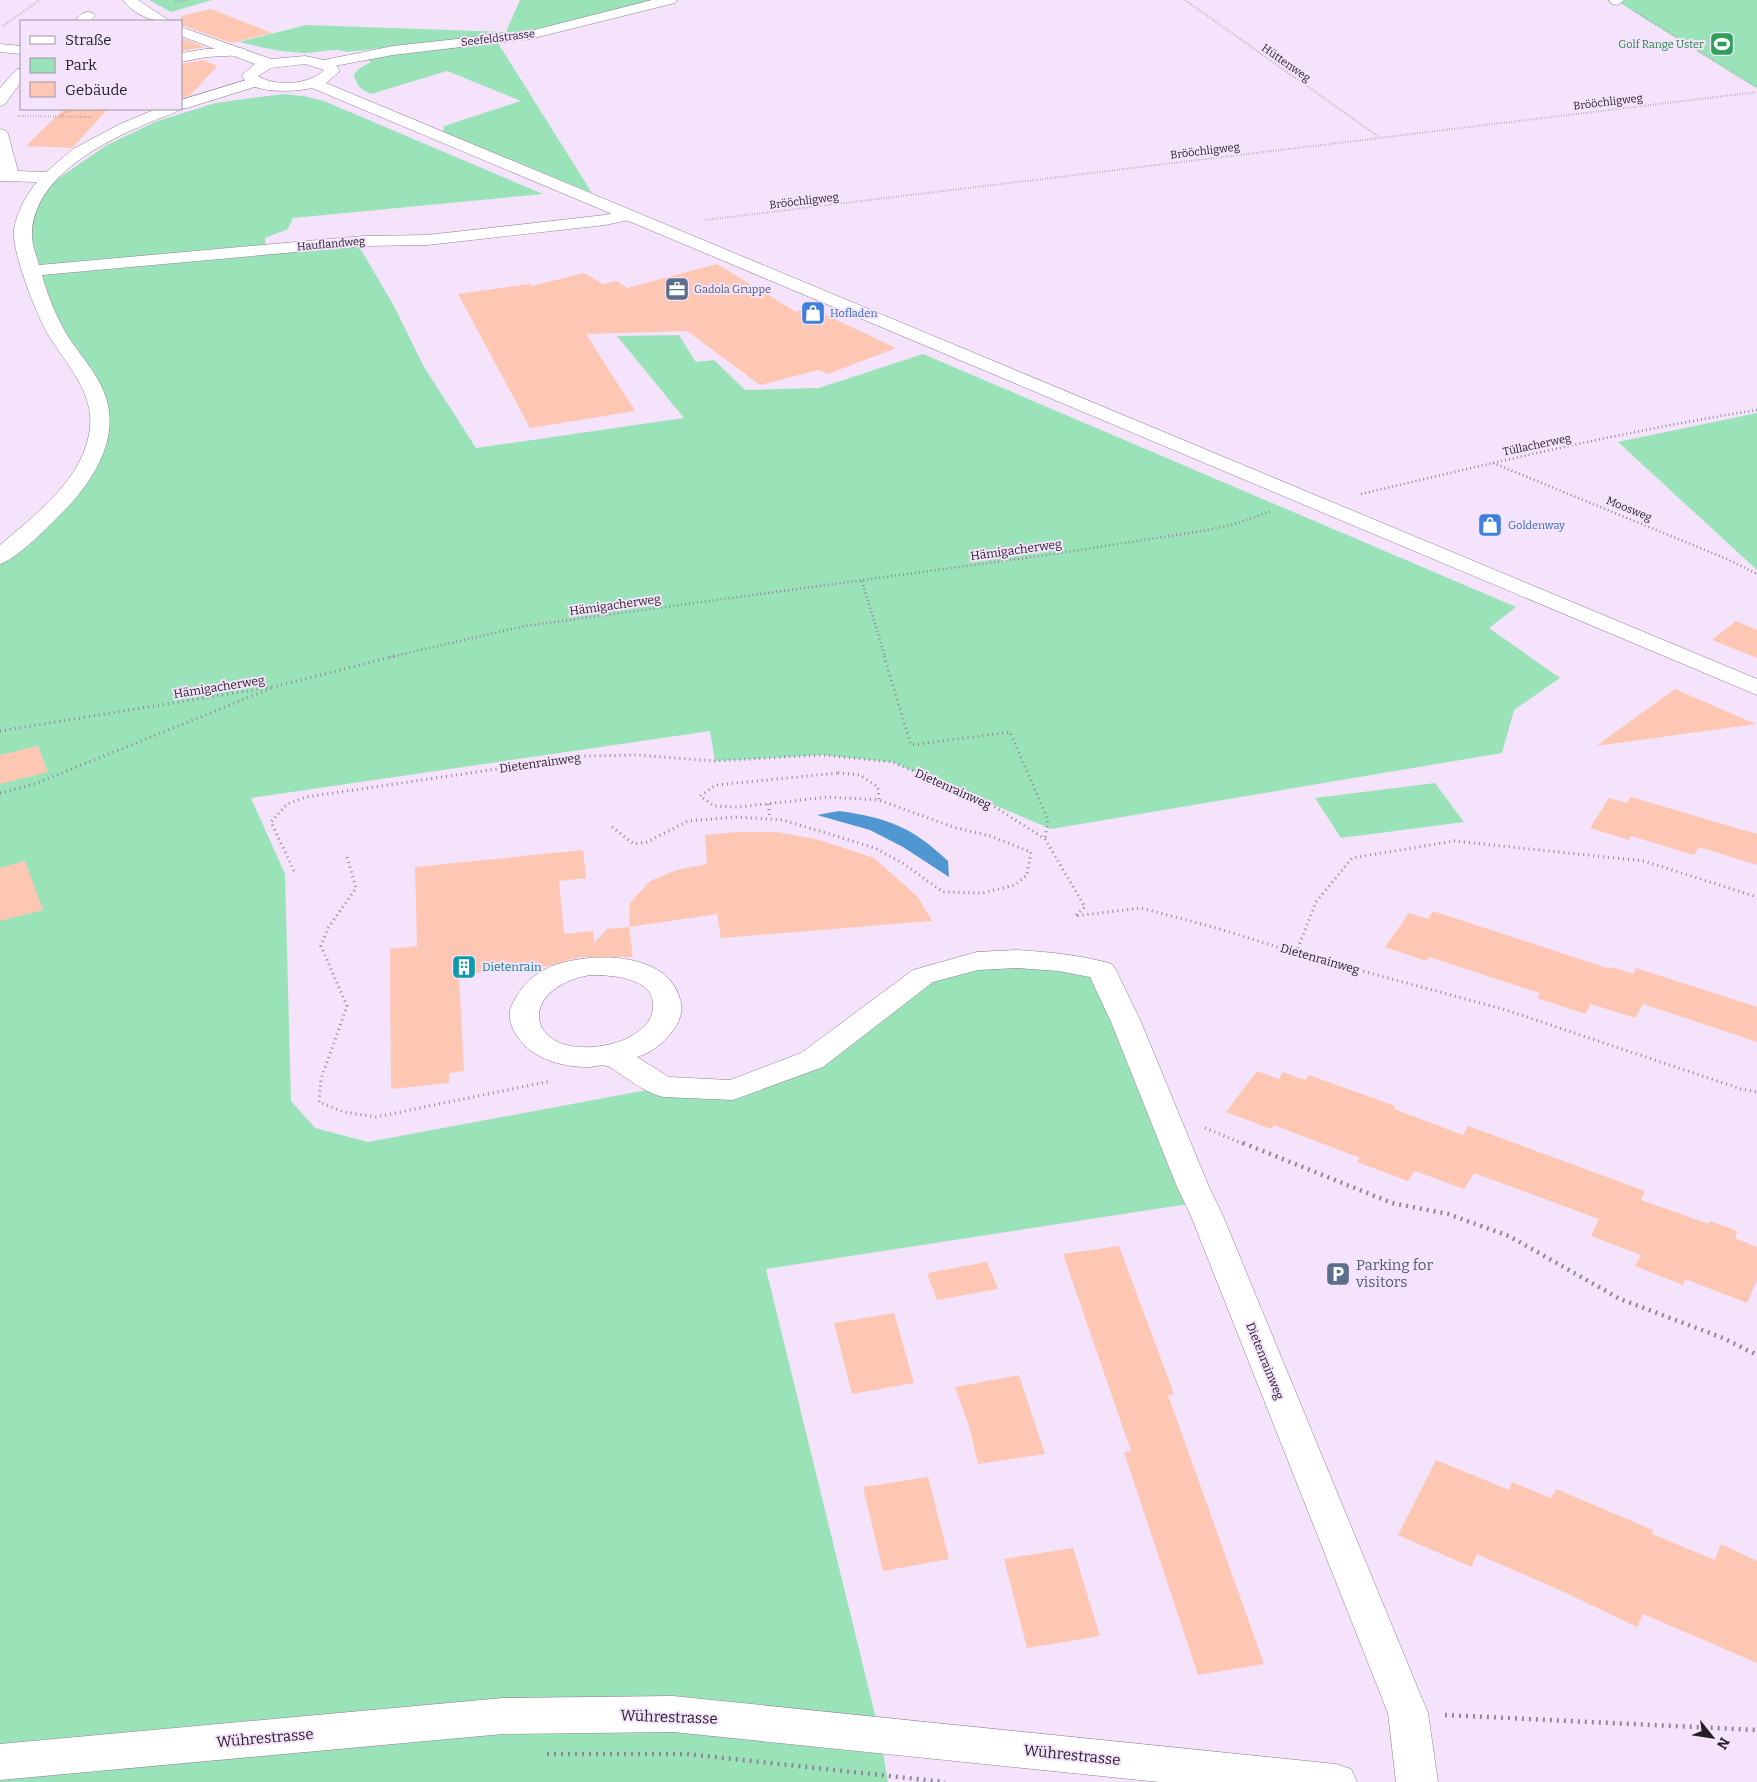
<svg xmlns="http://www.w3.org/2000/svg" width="1757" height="1782" font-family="Bitter,serif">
<rect width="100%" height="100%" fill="#f4e3fb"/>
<!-- green -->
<path fill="#9ae3b9" d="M149,0h63l-41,12z
M520,0h136l-116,30 -193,22c-14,-5 -28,1 -43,1 -22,-1 -43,-6 -65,-11l67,-17 200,7z
M1616,0h141v88l-140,-87z
M498,43l94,150 -149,-61 1,-6 77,-25 -74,-30 -76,23c-10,-5 -15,-8 -17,-20l6,-6 11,-6 -6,-3 38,-7z
M283,94l20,2 21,5 219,93 -250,24 -5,11 -23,9 1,9 88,-9 40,68 30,61 52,81 208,-30 -67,-82 62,-1 17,27 18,-2 31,30 74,-2 104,-34 593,253 -27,21 71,50 -46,32 -12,43 -451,76 -159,-67 -70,-7 -107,6 -5,-30 -459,67 34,76 6,227 24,27 53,14 295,-55 70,3 79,-30 111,-84 54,-15 125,9 99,232 -435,67 114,466 8,47h-888v-1225l53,-49 47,-81 -41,-91 -36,-103 16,-43 23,-14 45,-31 48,-23 60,-19z
M1757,413v157l-139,-128z
M1435,783l29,39 -123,16 -26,-40z"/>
<!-- water -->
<path fill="#5096d1" d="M839,811c49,7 73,16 109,50l1,16 -46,-30 -33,-17 -53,-15z"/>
<!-- building -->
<path fill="#fec7b4" d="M211,9l61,24 -40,10 -51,-18v-9z
M181,38l24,9 -24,4z
M203,60l14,6 -26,29 -10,3v-34z
M64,109h44l-36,39 -46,-2z
M717,264l79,48 13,-5 87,41 -68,26 -10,-4 -58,15 -73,-54 -101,3 49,77 -105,17 -72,-134 72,-10 2,2 52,-13 19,11 14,-3 10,7z
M1736,621l21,9v28l-45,-18z
M1675,689l81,35 -160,22z
M38,746l10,26 -48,12v-29z
M1631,797l126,37v31l-58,-18 -5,8 -63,-19 -2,4 -39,-12 19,-30 18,5z
M739,832h37l40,7 58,19 44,39 14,24 -211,17 -4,-24 -88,13 1,-24 20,-22 27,-11 30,-6 -2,-29z
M583,850l3,28 -27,3 5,53 29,-3 1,12 13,-14 22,-2 4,30h-53l-32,9 -89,9 5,96 -15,2v10l-58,6 -1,-140 27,-3 -2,-79z
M25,861l18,49 -43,11v-53z
M1433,911l177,58 1,-2 22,7 3,-6 121,39v35l-114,-38 -8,14 -44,-14 -6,10 -48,-16 3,-5 -111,-36 -3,4 -41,-14 24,-34 19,6z
M1257,1071l22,8 4,-7 22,8 4,-5 86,31 -1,3 69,26 5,-9 177,65 -4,9 68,24 1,-3 27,10 -2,7 22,9v33l-10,23 -62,-24 -2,6 -48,-19 6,-11 -50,-19 8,-17 -125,-46 -10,16 -49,-18 -7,10 -51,-19 3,-4 -86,-33 -3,4 -45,-17z
M1119,1246l55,148 -6,1 96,269 -66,11 -74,-223 7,-1 -68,-197z
M987,1262l11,27 -61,11 -10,-27z
M894,1313l20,70 -62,11 -18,-71z
M1019,1375l26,79 -67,10 -9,-38 -14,-39z
M1436,1460l73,30 3,-8 39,16 5,-9 97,41 -1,4 63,26 6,-16 36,17v102l-114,-49 -6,13 -71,-34 -89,-39 -6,13 -73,-32z
M928,1477l21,82 -66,12 -20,-84z
M1073,1548l27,88 -73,12 -23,-89z"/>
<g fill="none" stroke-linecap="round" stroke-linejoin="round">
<defs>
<path id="minor" d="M652,0h25l-2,3 -145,36 -137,16 -69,13 -5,-1 -2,-3 2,-3 74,-15 137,-15z
M1609,0h14l1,1 -7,4 -5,-1z
M88,12l5,1 2,3 -5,5h-16l9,-8z
M0,44l21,2v8l-21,-2z
M240,48l5,1 2,3 -2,3 -39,2 -25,5v-9l25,-4z
M21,68v14l-16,22 -5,2v-18l16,-18z
M256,77l5,2 3,3 -3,3 -74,23 -9,1 -2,3c-52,20 -139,55 -144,119 -1,12 4,23 7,34l324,-29 64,-1 178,-20 23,-5 6,1 3,4 -3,4 -29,6 -178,20 -64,1 -321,29c6,22 15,44 27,63 12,18 27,34 35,54 18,44 -10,88 -40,119 -14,14 -47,48 -64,53v-19c36,-31 84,-66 90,-117 4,-36 -24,-64 -41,-92 -12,-19 -38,-86 -35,-107 3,-17 12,-34 23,-47l-37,-1v-52l6,2 2,3 10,37 28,1 27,-23 47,-25 36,-15h25v-9z
M1017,950c32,2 64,5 95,14l4,6 25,52 68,165 14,29 205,497 10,69h-42l-8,-69 -197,-497 -14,-29 -66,-165 -21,-45 -32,-6 -41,-3 -39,2 -45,12 -110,85 -90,33 -70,-3c-16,-4 -29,-14 -43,-23 -4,-3 -9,-7 -13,-8 -5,-2 -13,1 -19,1 -28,0 -60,-9 -74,-36 -6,-12 -6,-21 1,-32 11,-20 28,-32 50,-37 36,-9 103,-8 115,37 4,13 -1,24 -9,34 -9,11 -20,20 -34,24l32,20 61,3 71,-27 112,-83 64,-18zM590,975c21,0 66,2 63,33 -1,13 -10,20 -20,27 -13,8 -24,10 -40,12 -68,5 -75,-59 -3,-72z
M673,1696l663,68 15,5 6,13h-198l-486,-50 -170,2 -503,46v-36l503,-46z"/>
<path id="major" d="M123,0h15l32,21c-18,1 -36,-6 -47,-21z
M181,27l90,32 34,-3 24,5 6,3 5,7 -14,12 1431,596v16l-1445,-607c-16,4 -65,7 -70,-13l13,-11 -74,-28zM305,64l19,6c-14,15 -49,17 -66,6l13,-8z"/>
</defs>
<!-- minor casing -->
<use href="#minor" stroke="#8e7f94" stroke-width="1"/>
<!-- major casing -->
<use href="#major" stroke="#8e7f94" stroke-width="1"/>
<!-- path-far3 -->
<path stroke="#918697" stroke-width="2" stroke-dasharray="0.5 2" stroke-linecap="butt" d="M1185,0l194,137
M175,2l14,-2
M1634,11l123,77
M3,26l37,-26
M18,116l74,1
M61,116l4,-4 13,-3
M705,220l1052,-128"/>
<!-- path-far2 -->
<path stroke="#918697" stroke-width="2.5" stroke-dasharray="1 3" stroke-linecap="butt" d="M1493,463l234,96 30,15
M1361,494c131,-31 263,-63 396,-84
M862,581l23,76
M390,657l135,-31 522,-71 161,-25 30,-7 33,-12"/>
<!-- path-far1 -->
<path stroke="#918697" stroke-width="3" stroke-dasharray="1 4" stroke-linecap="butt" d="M884,656l27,89 99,-13 38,88 -3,19
M0,731l277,-45 118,-30
M838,773l22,2 18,12 1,13 -51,-3 -90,10 -24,-1 -14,-10 16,-11z
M0,793l37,-10 235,-95
M768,804l2,15
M612,827l22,17 13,-2 41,-21 49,-4 46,3 92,28 29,16 39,28 39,1 33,-8 12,-10 4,-23 -41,-16 -37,-9 -74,-27
M347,857l9,31 -28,40 -7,18 26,60 -26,73 -2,23 25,10 32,5 175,-36
M294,871l-23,-49 16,-18 19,-7 280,-41 50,-1 79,6 107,-6 70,7 95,40 58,37 40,68 -10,9 66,-8 79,21 76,24 210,57 235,79 16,3
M1296,953l20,-51 36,-44 102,-17 190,20 113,36
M1205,1128l41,17"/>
<!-- path -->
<path stroke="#918697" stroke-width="4.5" stroke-dasharray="2 5" stroke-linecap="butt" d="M1243,1143l149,60 56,11 61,22 111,63 103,39 34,17
M1445,1715l312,15
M547,1754h140l258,28"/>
<!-- minor -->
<use href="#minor" fill="#fff" fill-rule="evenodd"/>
<!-- major -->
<use href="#major" fill="#fff" fill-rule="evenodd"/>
</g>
<!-- icons -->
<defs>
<symbol id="stadium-square" viewBox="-11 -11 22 22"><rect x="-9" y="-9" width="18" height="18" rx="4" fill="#2e9e5b" stroke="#f4e3fb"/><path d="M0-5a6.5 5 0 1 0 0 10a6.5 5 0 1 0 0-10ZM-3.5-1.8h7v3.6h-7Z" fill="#fff"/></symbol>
<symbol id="office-square" viewBox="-11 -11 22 22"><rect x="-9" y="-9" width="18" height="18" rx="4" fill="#5c6f8a" stroke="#f4e3fb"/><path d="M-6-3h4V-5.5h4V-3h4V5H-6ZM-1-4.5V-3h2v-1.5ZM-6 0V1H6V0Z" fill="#fff"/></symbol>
<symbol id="shop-square" viewBox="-11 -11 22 22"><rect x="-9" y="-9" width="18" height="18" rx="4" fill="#3f7fe0" stroke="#f4e3fb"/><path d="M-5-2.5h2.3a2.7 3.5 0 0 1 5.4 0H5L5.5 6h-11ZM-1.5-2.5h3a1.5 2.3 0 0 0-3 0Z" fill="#fff"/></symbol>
<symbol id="building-square" viewBox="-11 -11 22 22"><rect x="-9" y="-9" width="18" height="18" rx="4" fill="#0f9aa8" stroke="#f4e3fb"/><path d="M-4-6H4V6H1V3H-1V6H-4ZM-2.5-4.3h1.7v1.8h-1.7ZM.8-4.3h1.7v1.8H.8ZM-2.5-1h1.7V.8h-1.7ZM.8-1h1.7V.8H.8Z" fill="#fff"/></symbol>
<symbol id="parking-square" viewBox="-11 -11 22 22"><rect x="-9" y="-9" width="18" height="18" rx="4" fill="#5c6f8a" stroke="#f4e3fb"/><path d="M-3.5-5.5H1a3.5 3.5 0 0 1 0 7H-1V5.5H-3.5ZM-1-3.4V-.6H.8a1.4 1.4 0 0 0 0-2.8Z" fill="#fff"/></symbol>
</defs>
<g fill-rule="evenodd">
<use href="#stadium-square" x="1708" y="30" width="28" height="28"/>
<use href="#office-square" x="663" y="275" width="28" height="28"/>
<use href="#shop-square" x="799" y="299" width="28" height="28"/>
<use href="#shop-square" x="1476" y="511" width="28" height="28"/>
<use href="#building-square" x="450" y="953" width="28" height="28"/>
<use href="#parking-square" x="1324" y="1260" width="28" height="28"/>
</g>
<g text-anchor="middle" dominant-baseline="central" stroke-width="4" stroke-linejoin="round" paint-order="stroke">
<!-- far-street labels -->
<g font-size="11" fill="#241e27" stroke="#f4e3fb">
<text transform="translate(498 38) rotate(-7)">Seefeldstrasse</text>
<text transform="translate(1286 63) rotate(35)">Hüttenweg</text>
<text transform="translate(1608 102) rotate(-7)">Brööchligweg</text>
<text transform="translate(1205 151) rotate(-7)">Brööchligweg</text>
<text transform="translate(804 201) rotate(-7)">Brööchligweg</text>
<text transform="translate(331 244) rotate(-5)">Hauflandweg</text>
<text transform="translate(1537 445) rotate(-12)">Tüllacherweg</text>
<text transform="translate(1629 509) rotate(22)">Moosweg</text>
</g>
<!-- far-leisure labels -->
<g font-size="11" fill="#27864d" stroke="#f4e3fb" text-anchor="end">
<text x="1704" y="44">Golf Range Uster</text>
</g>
<!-- far-service labels -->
<g font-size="11" fill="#4e5e75" stroke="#f4e3fb" text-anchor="start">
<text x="694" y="289">Gadola Gruppe</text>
</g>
<!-- far-shop labels -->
<g font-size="11" fill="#366cbe" stroke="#f4e3fb" text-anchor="start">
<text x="830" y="313">Hofladen</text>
<text x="1508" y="525">Goldenway</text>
</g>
<!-- street labels -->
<g font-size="12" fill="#241e27" stroke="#f4e3fb">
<text transform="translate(1016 550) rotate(-8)">Hämigacherweg</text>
<text transform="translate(615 605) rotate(-8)">Hämigacherweg</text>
<text transform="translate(219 687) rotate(-9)">Hämigacherweg</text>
<text transform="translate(540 763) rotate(-8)">Dietenrainweg</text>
<text transform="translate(953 789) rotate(24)">Dietenrainweg</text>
<text transform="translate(1320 959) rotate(16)">Dietenrainweg</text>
<text transform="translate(1265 1361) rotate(68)">Dietenrainweg</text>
</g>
<!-- culture labels -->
<g font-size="12" fill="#0d838f" stroke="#f4e3fb" text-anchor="start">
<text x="482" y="967">Dietenrain</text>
</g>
<!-- near-service labels -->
<g font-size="15" fill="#4e5e75" stroke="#f4e3fb" text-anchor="start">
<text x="1356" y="1265">Parking for<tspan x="1356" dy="17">visitors</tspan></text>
</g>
<!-- near-street labels -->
<g font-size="15" fill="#241e27" stroke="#f4e3fb">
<text transform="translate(669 1717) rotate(2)">Wührestrasse</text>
<text transform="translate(265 1738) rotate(-5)">Wührestrasse</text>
<text transform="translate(1072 1755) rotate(6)">Wührestrasse</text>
</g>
</g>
<!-- legend -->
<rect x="20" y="20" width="162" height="90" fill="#f4e3fb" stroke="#a194a6"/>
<rect x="30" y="36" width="25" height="8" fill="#ffffff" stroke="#a194a6"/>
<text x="65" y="45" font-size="15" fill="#241e27">Straße</text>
<rect x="30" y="58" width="25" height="15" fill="#9ae3b9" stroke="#a194a6"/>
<text x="65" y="70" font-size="15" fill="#241e27">Park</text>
<rect x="30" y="82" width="25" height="15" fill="#fec7b4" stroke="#a194a6"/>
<text x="65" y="95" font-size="15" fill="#241e27">Gebäude</text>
<!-- north arrow -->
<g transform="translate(1712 1737) rotate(120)" stroke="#f4e3fb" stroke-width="4" paint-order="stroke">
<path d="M0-4L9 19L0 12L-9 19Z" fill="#241e27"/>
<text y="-8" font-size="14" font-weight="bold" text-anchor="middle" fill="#241e27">N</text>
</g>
</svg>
